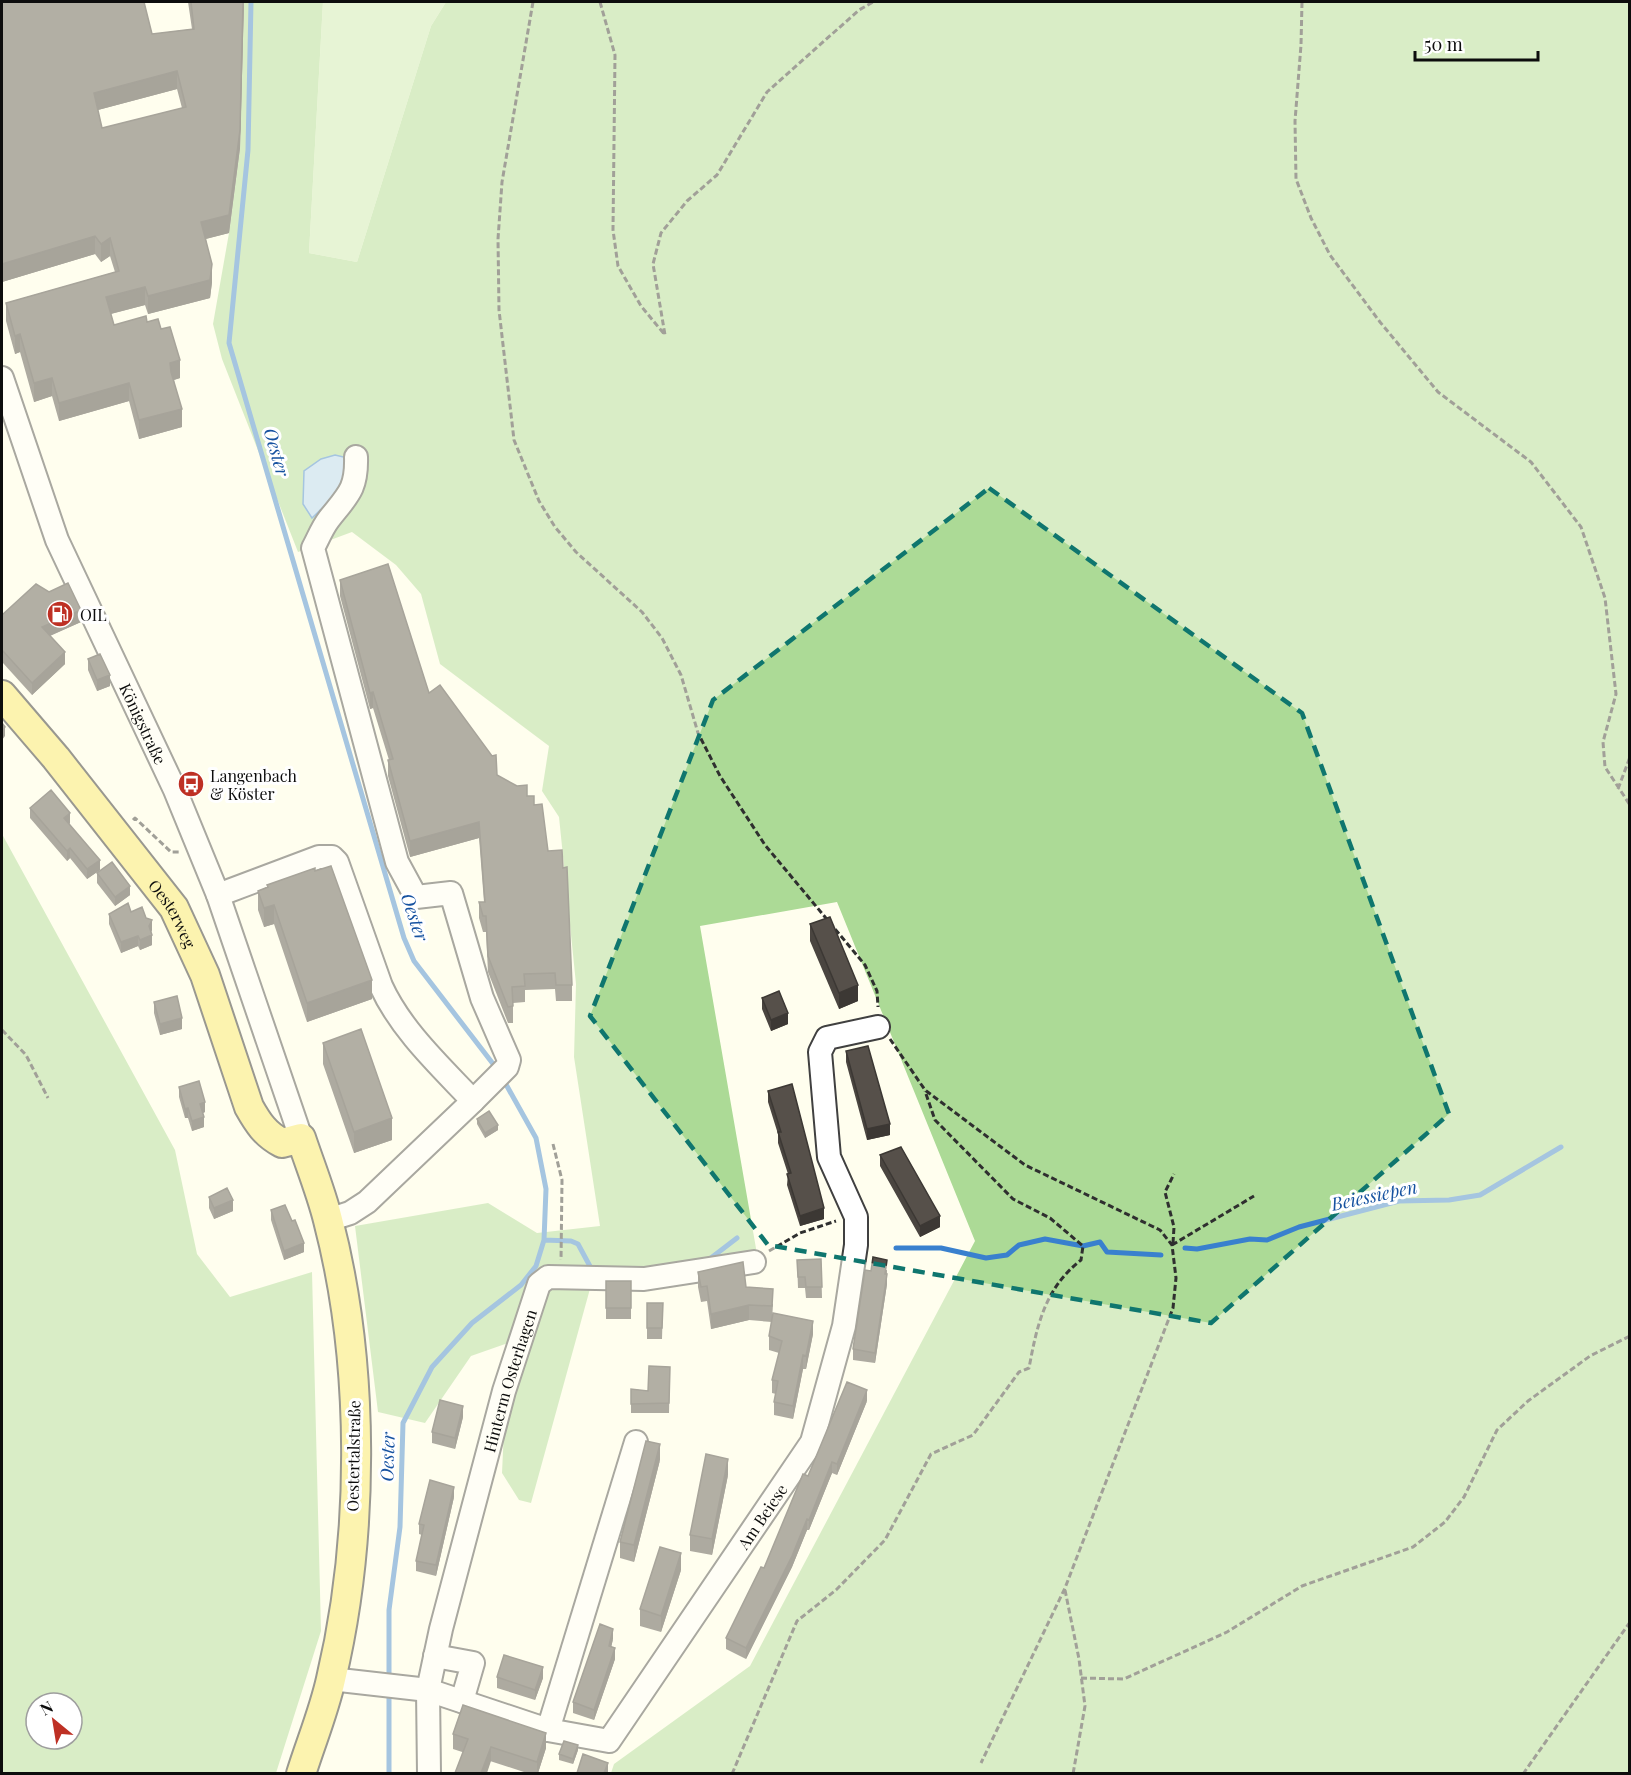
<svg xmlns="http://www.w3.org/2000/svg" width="1631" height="1775" font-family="'Playfair Display',serif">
<rect width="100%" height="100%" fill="#fffeee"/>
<!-- green -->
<path fill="#cbe9b7" d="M323,2h123l-15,24 -74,236 -48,-9z"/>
<!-- forest -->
<path fill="#acda96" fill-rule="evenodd" d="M244,2h79l-14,251 48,9 74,-236 15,-24h1183v1771h-1018l3,-9 136,-98 225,-425 -138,-339 -137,24 57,328 -109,15 -52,-2 -65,236 -12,-3 -17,-27 6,-130 -37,13 -46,67 -47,-11 -23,-186 133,-23 49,30 63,-7 -26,-169 2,-73 -17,-167 -17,-26 7,-45 -109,-82 -19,-70 -25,-29 -44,-33 -54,20 -76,-193 -9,-35 16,-91 11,-85z
M2,834l173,316 22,104 33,43 82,-25 9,359 -45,142h-274zM36,1703h36v36h-36z"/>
<!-- water -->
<path fill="#b2d4f6" stroke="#3980ce" stroke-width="1.5" d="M335,455l13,3 -4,29 -32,31 -9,-14 1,-33 17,-12z"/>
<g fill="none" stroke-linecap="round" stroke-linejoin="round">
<!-- stream -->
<path stroke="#3980ce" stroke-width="5" d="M251,2l-3,148 -19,193 175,595 10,23 83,108
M544,1240l27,1 7,3 14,26
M896,1248h45l45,10 21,-3 12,-10 26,-6 38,7 17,-4 7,10 54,3
M1185,1248l12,1 53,-10 17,1 32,-13 100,-26 50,-1 31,-5 81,-48
M707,1261l30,-23
M389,1679v-69l11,-83 3,-104 29,-56 40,-44 49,-38 15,-19 8,-26 2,-51 -10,-51 -33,-59
M389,1691v83"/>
<defs>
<g id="minor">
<path id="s1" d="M2,378l55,162 118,250 43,105 83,243"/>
<path d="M218,895l101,-38h13l5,5 44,124c20,44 59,80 92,115l34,-34 2,-7 -27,-62 -31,-105 -35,4 -19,-35 -84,-314c5,-9 9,-20 16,-29 19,-24 28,-30 27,-62"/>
<path d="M328,1220l22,-7 17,-11 106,-101"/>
<path d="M435,1656l38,7 -11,38"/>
<path id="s2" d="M331,1679l97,11 120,40 61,11 203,-299 32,-116 12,-81v-28l-27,-60 -9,-105 7,-14 51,-11"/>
<path d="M548,1730l88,-288"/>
<path id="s3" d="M429,1774l-1,-84 13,-61 63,-238 35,-107 9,-7 96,2 110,-17"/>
</g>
<g id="major">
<path id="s4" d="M2,695l54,63 118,150 31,67 44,132c9,16 16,27 33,36l19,-5c9,27 20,54 27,82 37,142 37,316 3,459 -7,32 -20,63 -30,95"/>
</g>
</defs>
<!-- minor casing -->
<use href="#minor" stroke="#404040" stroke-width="26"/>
<!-- major casing -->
<use href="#major" stroke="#1e1e1e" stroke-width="32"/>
<!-- path -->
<path stroke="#2f2f2f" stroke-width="3" stroke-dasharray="6 3" stroke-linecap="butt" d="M533,2l-31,180 -4,57 1,71 15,130 25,61 16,26 21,25 66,60 20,26 19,37 17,58 22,43 45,69 100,120 12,26 1,16
M600,2l15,53 -2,175 5,36 23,40 24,29 -12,-71 8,-31 26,-32 30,-26 50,-83 92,-82 14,-8
M1302,2l-1,43 -6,76 1,58 15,39 19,37 50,67 58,70 93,70 50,65 24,71 11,96 -13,48 2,25 25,38
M1618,789l12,-32
M133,820l2,-2 36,34h10
M2,1030l24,25 22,43
M890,1039l35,51 100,75 135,65 12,15 4,33 -3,30 -108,280 -84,175
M553,1144l9,36 -1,80
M1173,1243l1,-16 -9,-35 9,-18
M1172,1245l82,-49
M769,1251l31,-18 36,-12
M1065,1590l14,69 6,47 -12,68
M1081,1678l43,1 103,-47 75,-46 111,-39 32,-25 19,-25 33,-67 31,-29 62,-45 40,-20
M732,1774l65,-153 39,-31 49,-50 46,-86 42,-19 46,-63 10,-4c8,-43 16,-80 52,-108l2,-14 -33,-28 -37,-19 -78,-79 -10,-29
M1523,1774l107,-152"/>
<!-- minor -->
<use href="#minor" stroke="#fff" stroke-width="22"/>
<!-- major -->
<use href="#major" stroke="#f9e763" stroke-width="28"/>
</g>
<!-- wall -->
<path fill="#4a4540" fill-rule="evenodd" d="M2,2l150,32 40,-5 -4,-27h56l-4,146 -11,85 -23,6 6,43 -2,16 -62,16 -3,-9 -34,9 3,11 33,-3 14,7 19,49 -6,2 8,47 -43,12 -10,-38 -70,20 -7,-25 -18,6 -14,-50 -5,2 -9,-33v-18l109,-31 -5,-16 -9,6 -6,-8 -93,28zM177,89l5,19 -80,20 -4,-18z
M340,580l89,113 68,82 30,21 7,9 14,46 24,134v16h-16l-1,-12 -30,1v12l-12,1v20h-5l-20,-51 -2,-40h-3l-4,-14v-16h5l-5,-64 -69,19 -22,-81v-16h1l-16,-52 -3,1 -30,-113z
M2,615l79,7 -31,14 15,28 -33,31 -29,-32z
M88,659l22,27 -13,5 -9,-21z
M30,808l40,15 -1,1 31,46 -13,9 -17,-21 -3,3 -37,-43z
M97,873l33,22 -15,11 -18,-23z
M267,885l105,114 -65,23 -33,-98 -10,3 -6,-17v-19l9,-4z
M131,912l21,18 -1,2 1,13 -12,5 -2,-4 -17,7 -12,-29v-10z
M810,924l48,77 -19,8 -29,-68z
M762,998l26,26 -17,7 -9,-22z
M154,1002l28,27 -22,6 -6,-22z
M323,1043l69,97 -38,13 -31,-89z
M846,1051l44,84 -23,5 -21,-78z
M179,1087l26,25 -2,1 1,14 -12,4 -4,-13h-3l-6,-21z
M768,1091l56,128 -24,7 -13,-41 1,-11 -10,-31v-9l-10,-32z
M477,1119l21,11 -13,8 -8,-14z
M880,1155l60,72 -20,10 -40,-71z
M209,1197l24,14 -19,8 -5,-11z
M271,1210l33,42 -20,8 -13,-40z
M821,1259l1,39h-16l-1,-10h-7l-1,-28z
M887,1270v14l-12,79 -22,-3v-11l18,-78z
M698,1272l48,15 27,17 -1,17 41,13 -7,35h-3l-10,50 -19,-4v-13l2,-8 -4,-1v-13l7,-27 -10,-3v-14l3,-14 -23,-2 -38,9 -4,-28 -6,1 -3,-15z
M606,1281h25v38h-25z
M647,1303h16l-1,36h-15z
M670,1367l-1,46h-38v-24l17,2z
M867,1401l-30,74 -5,-2 -23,57h-2l-15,37 -46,92 -20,-10v-11l38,-70 44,-92z
M463,1417l-8,32 -23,-6v-11z
M660,1460l-26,102 -14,-4v-16z
M728,1475l-16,80 -22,-4v-16z
M454,1497l-18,79 -20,-5v-10l6,-26 -3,-1v-10z
M681,1570l-20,62 -21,-6v-17z
M613,1639l-2,8 4,12 -21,61 -21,-7v-11z
M497,1677l46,1 -8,22 -38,-12z
M453,1734l93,14 -8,25h-11l-74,-24z
M578,1750l-5,14 -14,-4v-6z"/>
<!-- shaded-wall -->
<path fill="#3c3834" d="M244,2l-4,146 -11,85 -28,7v-18z
M177,71v18l-83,22v-18z
M95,236v18l-93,28v-18z
M110,238v18l-9,6v-18z
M212,264v18l-2,16 -62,16v-18z
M145,287v18l-39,10v-18z
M20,334v18l-5,2v-18z
M180,360v18l-10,3v-18z
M52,378v18l-18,6v-19z
M129,383v18l-70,20v-18z
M182,409v18l-43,12v-19z
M81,610v12l-39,17v-12z
M3,651v12l-1,2v-12z
M65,652v12l-33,31v-12z
M110,675v11l-13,5v-11z
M373,692v16l-3,1v-16z
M5,727v9l-3,4v-10z
M70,813v10l-6,5v-10z
M479,822v16l-69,19v-16z
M70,848v10l-3,3v-10z
M100,860v10l-13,9v-10z
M130,886v9l-15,11v-9z
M274,905v19l-10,3v-19z
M152,920v10l-3,6 3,-1v10l-12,5v-10l9,-14z
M138,936v10l-17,7v-11z
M372,980v19l-65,23v-19z
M858,985v16l-19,8v-16z
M788,1013v11l-17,7v-11z
M182,1018v11l-22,6v-11z
M205,1102v10l-5,2v-10z
M188,1108v10h-3v-9z
M204,1117v10l-12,4v-10z
M392,1118v22l-38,13v-21z
M890,1124v11l-23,5v-11z
M498,1125v5l-13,8v-5z
M233,1200v11l-19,8v-11z
M824,1208v11l-24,7v-10z
M940,1216v11l-20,10v-11z
M304,1243v9l-20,8v-9z
M887,1274v10l-12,79v-10z
M749,1305v15l-38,9v-15z
M813,1321v13l-7,35v-13z
M803,1355v14l-10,50v-13z
M867,1390v11l-30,74v-11z
M463,1406v11l-8,32v-11z
M660,1444v16l-26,102v-17z
M728,1459v16l-16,80v-16z
M832,1462v11l-23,57v-10z
M454,1487v10l-18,79v-11z
M807,1519v11l-15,37 -46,92v-11z
M681,1553v17l-20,62v-16z
M613,1629v10l-4,18v-11z
M615,1648v11l-21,61v-10z
M543,1667v11l-8,22v-10z
M546,1733v15l-8,25h-1v-11z
M578,1745v5l-5,14v-5z
M491,1747v14l-4,12h-6z
M608,1763v10h-4z"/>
<!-- building -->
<path fill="#56504a" stroke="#3c3834" stroke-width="1.5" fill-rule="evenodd" d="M2,2h142l8,32 42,-5 -3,-27h52l-3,128 -11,85 -28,7 11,42 -2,16 -62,16 -3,-9 -39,10 8,28 32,-9 1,6 11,-3 3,10 9,-2 10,33 -10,3 1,9 11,37 -43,11 -10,-37 -70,20 -7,-25 -18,5 -14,-49 -5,2 -9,-33 113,-32 -9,-33 -9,6 -6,-8 -93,28zM177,71l9,36 -84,21 -8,-35z
M388,564l41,129 11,-8 52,71 4,-1 1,20 20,11 10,-1v11h7v9l8,-1 6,47 14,-1 1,18 4,-1 5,118h-16l-1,-12 -31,1 1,12 -13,1 1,19 -5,1 -20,-51 -2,-40h-3l-4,-14h6l-6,-80 -69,19 -22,-81 5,-1 -20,-67 -3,1 -30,-113z
M68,583l13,27 -39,17 23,25 -33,31 -29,-32 -1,2v-38l34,-31 13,8z
M100,654l10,21 -13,5 -9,-21z
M2,723l3,4 -3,3z
M51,790l19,23 -6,5 36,42 -13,9 -17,-21 -3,3 -37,-43z
M112,862l18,24 -15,11 -18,-24z
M331,866l41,114 -65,23 -33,-98 -10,3 -6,-17 10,-4 -1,-2 48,-17v3z
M128,903l3,9 11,-5 4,11 6,2 -3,6 3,9 -12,5 -2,-4 -17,6 -12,-28z
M830,917l28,68 -19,8 -29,-69z
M779,991l9,22 -17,7 -9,-22z
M177,996l5,22 -22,6 -6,-22z
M361,1029l31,89 -38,14 -31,-89z
M868,1046l22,78 -23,5 -21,-78z
M199,1081l6,21 -5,2 4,13 -12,4 -4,-13 -3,1 -6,-22z
M792,1084l32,124 -24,8 -13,-42 4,-1 -13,-41h3l-13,-41z
M489,1111l9,14 -13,8 -8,-14z
M901,1147l39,69 -20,10 -40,-71z
M227,1188l6,12 -19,8 -5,-11z
M285,1205l7,16 3,-1 9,23 -20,8 -13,-41z
M873,1257l14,3 -2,14h2l-12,79 -22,-4 12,-79 6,1z
M821,1259l1,28h-16l-1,-10h-7l-1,-17z
M743,1262l3,25 27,2 -1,17 -23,-1 -38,9 -4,-28 -6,1 -3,-15z
M606,1281h25v27h-25z
M647,1303h16l-1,25h-15z
M773,1313l40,8 -7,35 -3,-1 -10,51 -19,-4 4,-21 -6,-1 10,-39 -13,-5z
M649,1366l21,1 -1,36 -38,1v-15l17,2z
M847,1382l20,8 -30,74 -5,-2 -23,58 -2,-1 -15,37 -46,92 -20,-10 35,-71 3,1 39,-94 5,2z
M440,1400l23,6 -8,32 -23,-6z
M646,1441l14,3 -26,101 -14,-3z
M706,1454l22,5 -16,80 -22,-4z
M430,1480l24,7 -18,78 -20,-4 8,-36 -5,-1z
M660,1547l21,6 -20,63 -21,-7z
M600,1624l13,5 -4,17 6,2 -21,62 -21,-8z
M504,1655l39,12 -8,23 -38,-13z
M463,1705l83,28 -9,29 -46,-15 -10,26h-26l13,-34 -15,-5z
M564,1741l14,4 -5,14 -14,-5z
M583,1754l25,9 -4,10h-27z"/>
<!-- marked area -->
<path d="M0 0H1631V1775H0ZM989,488l313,225 147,401 -238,209 -443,-78 -178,-229 123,-316z" fill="#fffeee" fill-opacity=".55" fill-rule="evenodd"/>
<path fill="none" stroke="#0f766e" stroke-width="4.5" stroke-dasharray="12 8" stroke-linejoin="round" d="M989,488l313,225 147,401 -238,209 -443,-78 -178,-229 123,-316z"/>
<!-- icons -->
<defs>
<symbol id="fuel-disc" viewBox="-11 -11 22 22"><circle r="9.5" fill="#be3024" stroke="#fff"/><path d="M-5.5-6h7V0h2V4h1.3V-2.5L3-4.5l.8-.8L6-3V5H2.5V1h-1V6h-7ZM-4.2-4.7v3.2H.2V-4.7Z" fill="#fff"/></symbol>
<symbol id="bus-disc" viewBox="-11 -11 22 22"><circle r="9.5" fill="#be3024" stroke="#fff"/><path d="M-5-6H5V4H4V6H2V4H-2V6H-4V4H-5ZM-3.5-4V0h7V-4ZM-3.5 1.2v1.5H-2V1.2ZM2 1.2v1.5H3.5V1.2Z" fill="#fff"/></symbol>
</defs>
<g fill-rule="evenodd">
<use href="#fuel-disc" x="45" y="599" width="30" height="30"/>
<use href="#bus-disc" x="176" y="769" width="30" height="30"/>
</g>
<g text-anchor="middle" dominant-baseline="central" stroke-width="6" stroke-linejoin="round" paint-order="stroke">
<!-- poi labels -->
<g font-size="16" fill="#0d0d0d" stroke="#fff" text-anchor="start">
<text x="80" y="614">OIL</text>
<text x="210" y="775">Langenbach<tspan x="210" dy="18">&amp; Köster</tspan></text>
</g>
<!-- street labels -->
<g font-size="16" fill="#0d0d0d" stroke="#fff">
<text stroke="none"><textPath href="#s1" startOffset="374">Königstraße</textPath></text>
<text stroke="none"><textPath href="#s4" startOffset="278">Oesterweg</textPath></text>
<text stroke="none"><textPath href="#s3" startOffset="404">Hinterm Osterhagen</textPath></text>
<text transform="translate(353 1456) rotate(-89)">Oestertalstraße</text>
<text stroke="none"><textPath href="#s2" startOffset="558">Am Beiese</textPath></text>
</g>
<!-- water labels -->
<g font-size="18" font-style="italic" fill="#1652a0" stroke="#fff">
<text transform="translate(277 452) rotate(74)">Oester</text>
<text transform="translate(415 917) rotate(71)">Oester</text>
<text transform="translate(1374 1195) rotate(-12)">Beiessiepen</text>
<text transform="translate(387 1457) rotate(-88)">Oester</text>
</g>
</g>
<!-- border -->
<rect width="1631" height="1775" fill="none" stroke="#0d0d0d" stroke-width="6"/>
<!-- north arrow -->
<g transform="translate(54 1721) rotate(330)"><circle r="28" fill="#ffffff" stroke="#9e9e9e" stroke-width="1.5"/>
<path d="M0-4.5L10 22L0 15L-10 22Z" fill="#be3024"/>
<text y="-9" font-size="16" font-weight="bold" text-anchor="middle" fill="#0d0d0d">N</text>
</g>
<!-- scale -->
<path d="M1415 51v9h123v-9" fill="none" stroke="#0d0d0d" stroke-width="3"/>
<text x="1424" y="51" font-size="18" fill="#0d0d0d" stroke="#ffffff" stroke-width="4.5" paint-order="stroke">50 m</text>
</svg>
